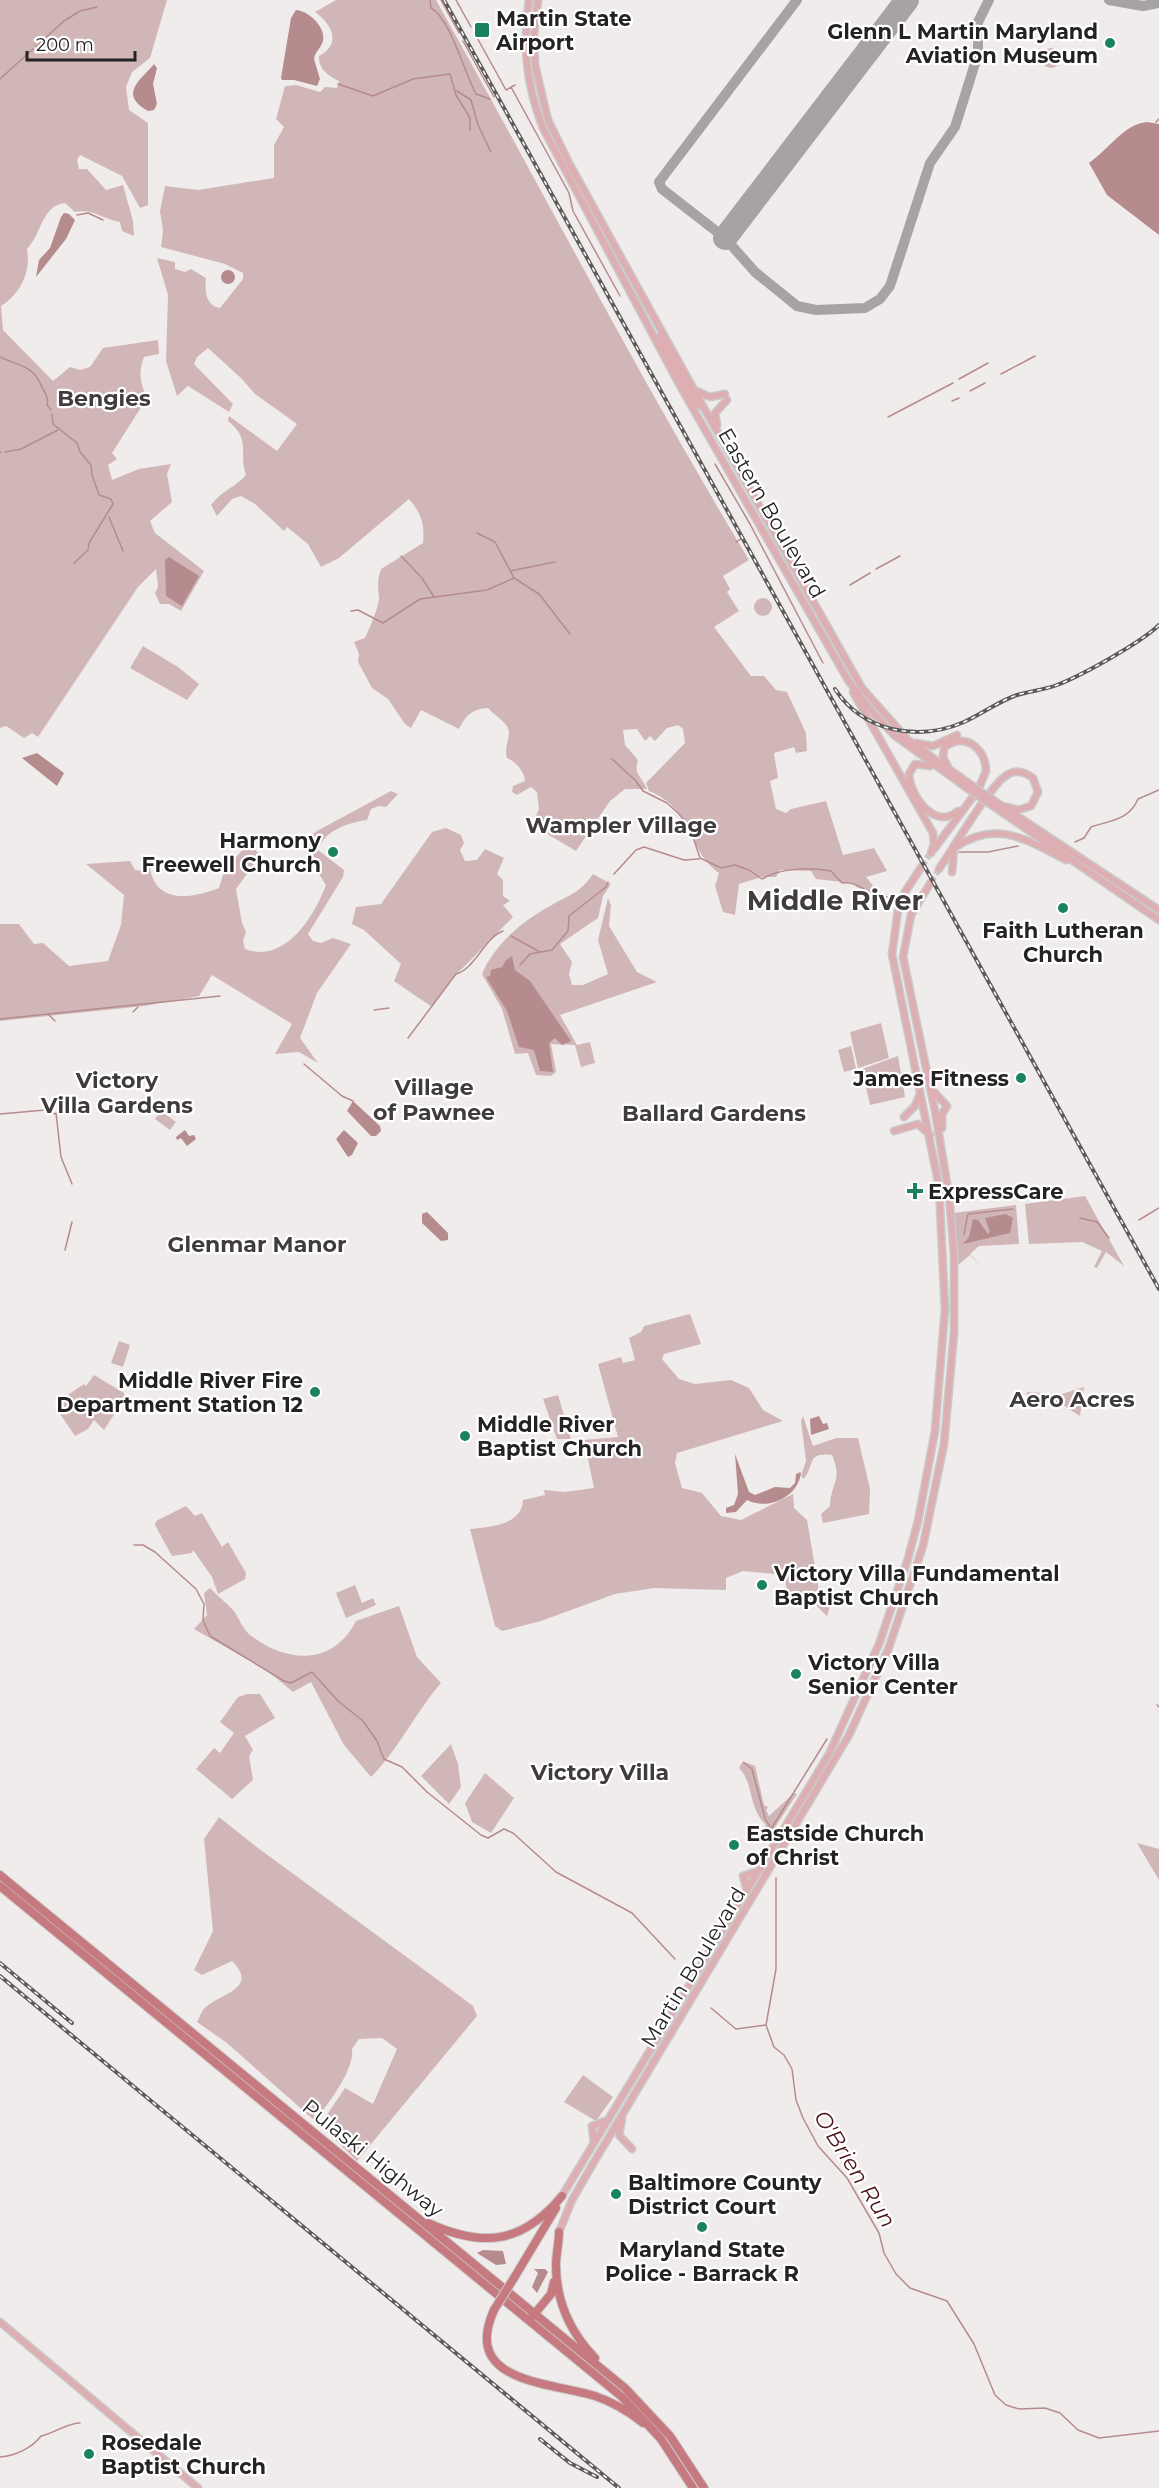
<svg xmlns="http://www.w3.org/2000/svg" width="1159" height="2488" font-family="Montserrat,sans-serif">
<rect width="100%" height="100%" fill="#f1ecec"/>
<!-- green -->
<path fill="#d1b6b8" d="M0,0h167l-17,58 -18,14 -6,15 3,23 19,13v82l-8,3 -18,-32 -42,-21 -3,5 2,9h8l19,21 17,-5 10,36 1,15 -12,-5 -2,-9c-17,-3 -28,-14 -45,-10l-10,-9c-24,3 -23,31 -38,46 4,23 -6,44 -26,57l2,24 50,51 17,-14 10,3 10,-3 13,-19 55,-8 1,14 -15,3c-6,16 -4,25 3,41l-35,55 5,6 -9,6 4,15 27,-11 32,-5 -4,10 5,28 -22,19 5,12 49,38 -23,40 -12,-7h-9l-5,-11 3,-6 -2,-18 -18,18 -100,150 -6,-4 -8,5 -18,-12 -6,2z
M336,0h100c105,187 202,376 313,560l-26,16 7,13 -3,3 12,19 -25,16 37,49h13l12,14 11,2 19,41 1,18 -11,2 -2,-6 -20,6 4,25 -8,3 6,28 10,4 5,-4 35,-8 17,54 31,-7 13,23 -21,6 12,15 8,3 -3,5 -11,-3 -21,-14 -35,-4 -5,-8 -31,-1 -4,7h-14l-23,7 -4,31 -12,-3 -8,-26 4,-13c-33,-24 -24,-63 -70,-82l-3,-8 39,-40 -2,-14 -5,-4 -11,3 -12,13 -5,-5 -5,5 -8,-12 -14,1 2,15 13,15c-5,15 4,16 9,29h-22l-15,12 -34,50 -44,-26 7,-16 -2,-17 -6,-5 -14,8 -5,-3 1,-6 12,-5c0,-9 -10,-20 -18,-23 -4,-14 7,-24 -1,-33 -5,-7 -12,-10 -18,-17 -16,1 -22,7 -29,21l-38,-19 -10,18 -6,-4 -17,-25 -16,-11 -14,-26 1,-8 -5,-12 11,-4c4,-8 14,-32 14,-40 -1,-12 -2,-17 2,-29l42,-26c2,-19 -2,-30 -14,-44l-70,59 -18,9 -13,-23 -21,-17 -3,4 -29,-27 -14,-8 -9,3 -15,17 -6,-11c13,-16 22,-16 35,-30 -8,-22 6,-35 -18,-54l1,-5 48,35 20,-27 -42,-30 -13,-15 -34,-31 -11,9 -3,7 39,40 -4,8 -41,-26 -11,10 -11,-35 2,-66 -11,-37 18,4v7l10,3 6,-3 15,9c-1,12 -1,27 14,30l23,-29v-6l-18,-9 -64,-17 2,-17 -3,-19 5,-25 33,4 76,-12v-33l10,-18 -8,-8 9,-33 11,-1 24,7 5,-5 12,1 2,-7c-10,-5 -21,-12 -20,-25 23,-12 13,-32 -4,-44z
M1041 58a10 10 0 1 1 20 0a10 10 0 1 1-20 0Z
M754 607a9 9 0 1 1 18 0a9 9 0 1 1-18 0Z
M143,646l35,21 21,17 -12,16 -57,-32z
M391,791l7,3 -12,13 -7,-1 -8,3 -4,11c-20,3 -42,10 -49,30l26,20 -1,7 -35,57 5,7 8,2 12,-5 18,6 -34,49 -17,45 18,25 -19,-11 -24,2 17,-30 -80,-49 -13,21 -55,10 -144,15v-97h19l15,20 9,-1 26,23 39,-5 13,-36 3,-30 -38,-31 44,-3 5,9 7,1 7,-10c3,43 39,39 70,27l5,-16 23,-28 8,5 5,7 -24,33 6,34 4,9 -3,9 2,8c40,15 69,-32 81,-64l-19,-30 -2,-15 12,-9z
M446,828l15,7 3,8 -4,7 5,11 12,-1 8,-11 19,9 -7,16 6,6v16l7,5 -7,4 10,12 -61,62 -20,28 -38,-26 7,-17 -37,-34 -12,-6 4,-17 25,-3 51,-72z
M593,874l18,10 -8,12 -5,22 -38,26 12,18 -3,12 3,11h11l25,-11 -10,-34 10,-42 3,7 -2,21 28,46 20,10 -97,33 17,30 13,-3 5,21 -14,4 -6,-22 -24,-1 5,28 -5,4 -15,-1 -8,-22 -13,1 -13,-45 -20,-35c12,-29 40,-53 68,-68 20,-12 29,-12 43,-32z
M881,1023l8,35 -31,10 -8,-36z
M851,1046l5,23 -12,3 -6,-22z
M898,1056l7,41 -35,8 -8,-36z
M161,1111l15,11 -6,8 -15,-11z
M1085,1196l39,70 -18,-14 -9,16 -3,-1 8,-16 -20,-9 -53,2 -4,-40z
M1016,1205l3,39 -40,2 -9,8 14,15 -14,-14 -12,10 -4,-52z
M690,1314l11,30 -37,10 -2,5 17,20 16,5 36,-4 18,8 14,22 20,11 -106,32 -2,10 7,25 20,5 19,23 20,4 52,-26 1,14 13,12 13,76 12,4 -5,16 -12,-12 -26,-5 -5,-24 -41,-4 -17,7v12l-72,-2 -39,6 -74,27 -39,10 -7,-5 -25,-97c20,-2 52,-4 53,-29l22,-5 -1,-5 21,2 29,-4 -10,-48 34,-3 -20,-73 23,-7 2,6 12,-3 -6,-22 12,-6 3,-6z
M119,1341l11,4 -7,22 -12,-4z
M94,1375l30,18 1,5 -21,32 -10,-10 -6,9 -13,7 -19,-28v-5l28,-19 2,2z
M1084,1387l-4,29 -20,-13 -34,-5 1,-6 35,2z
M558,1395l13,44h-14l-14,-40z
M803,1416l10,30 23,-8h22l12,51 -1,25 -46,9 -2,-9 9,-8c1,-25 13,-24 2,-51 -26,-3 -17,10 -28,24l-3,-3 5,-15 -5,-40z
M186,1506l9,10 7,-3 20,34 6,-5 18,31 -1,6 -27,15 -6,-17 -19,-27 -1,3 -20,3 -17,-31 1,-4z
M355,1585l7,18 11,-5 3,7 -30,13 -10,-25z
M210,1588c7,8 17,15 24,23 5,7 8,17 15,23 37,30 84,32 107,-13l43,-15 18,51 24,26c-26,30 -42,66 -70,94l-27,-32 -33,-63 -18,10 -24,-20 -75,-43 13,-14 -3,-22z
M247,1694h13l15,24 -30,18 8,14 -4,6 4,24 -21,19 -36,-30 18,-21 6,5 14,-20 -14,-11 18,-25z
M451,1744l7,20 3,23 -12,17 -28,-28z
M743,1761l12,5 9,39 5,3 -3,1 3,7 25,-23 3,1 -33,50 -2,-15 4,-4c-19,-19 -11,-40 -27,-57z
M485,1773l29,25 -23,35 -19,-11 -7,-19z
M219,1817l39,31 199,146 16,12 4,10 -120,145 -37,-36 25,-37 28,16 24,-55 -15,-11 -23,1 -7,10c3,20 -24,55 -37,72l-88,-78 -30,-21c2,-4 4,-9 6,-12 13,-16 58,-20 29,-49l-30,14 -8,-5 19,-39 -9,-92z
M1137,1843l22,6v31z
M583,2075l30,22 -17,24 -32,-19z"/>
<!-- water -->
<path fill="#b58b8e" d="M296,10c13,1 30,17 27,31 -2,7 -8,11 -9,18l6,20 -3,7 -23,-6h-12l-1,-2 10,-60z
M154,64l3,4 -4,16 4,20 -3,6 -6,1c-31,-17 -6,-32 6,-47z
M1147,122l12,2v111l-52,-40 -18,-32c20,-14 35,-39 58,-41z
M69,214l6,6 -9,19 -30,38 3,-17 11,-12 11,-31 3,-4z
M221 277a7 7 0 1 1 14 0a7 7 0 1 1-14 0Z
M169,557l30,19 -17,30 -16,-10 -1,-36z
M37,753l27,20 -7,13 -35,-28z
M512,956l3,14 15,11 41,60 -9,4 -7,-7 -6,5 4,29 -13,-1 -6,-21 -15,-3 -12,-36 -21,-34 4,-1 1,-6 11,-3 4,-7z
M353,1101l27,25 1,5 -5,5h-5l-24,-25z
M185,1130l4,6 5,-1 2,4 -9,7 -6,-8 -4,2 -1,-3z
M344,1130l14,13 -6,12 -4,2 -12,-18z
M427,1212l21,21v7l-7,1 -19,-18v-9z
M1006,1214l7,4 -3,15 -47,11 6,-7 4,-18 5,1 10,14 2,-2 -5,-14z
M819,1416l4,8 4,-1 2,6 -18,6 -1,-16z
M735,1454l14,38 6,3 20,-8 15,1 5,-5 1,-9 5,-2c-2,25 -33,39 -54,28l-11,12 -10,1v-5l8,-3 4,-11z
M483,2250l20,1 3,13 -10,1 -19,-12z
M534,2269h11l3,3 -11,21 -5,-6 6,-14z"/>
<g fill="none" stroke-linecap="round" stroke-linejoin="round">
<!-- stream -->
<path stroke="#b58b8e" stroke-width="1.5" d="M430,0l1,8c19,10 34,66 45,86l14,5
M441,0l18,33
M456,0l15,27
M475,34l31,56 9,-5
M463,41l31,56
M0,79l64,-58 16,-10 17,-4
M338,84l35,12 40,-17 37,-5 6,21 14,23v12
M511,87l58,106 4,18 47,85
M457,91l14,9 7,25 13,27
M1156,122l3,-3
M77,215l11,-2 15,7
M0,357c19,9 33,8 42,30 3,6 7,11 5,18l4,5
M1001,374l34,-18
M959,379l29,-16
M970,391l15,-8
M952,401l7,-3
M52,414l1,10 24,19 3,9 11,13 1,10 7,20 12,4 2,5 -24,39 -1,7 -14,13
M888,417l65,-34
M0,452h1
M5,452l16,-3 37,-19
M715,464l35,60 73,139
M109,517l14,34
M477,533l18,9 19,36 25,16 31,40
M739,540l2,-1
M736,542l2,-1
M401,556l21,22 12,19
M876,569l24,-13
M510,571l45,-9
M850,585l20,-12
M351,611l7,-1 25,13 37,-24 67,-9 27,-12
M612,759l23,21 8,11 24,12 12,11 11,14 10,30 21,10 14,-3 14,5 13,9c18,-11 47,-12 69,-8l11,12c16,-3 28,15 46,14
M1075,842l9,-4 7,-11c21,-7 38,-7 47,-28l21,-9
M959,852h29l30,-6
M614,874l22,-24 8,-3 40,13 15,-1
M511,936l29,16
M520,965l10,-11 22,-4 16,-19 1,-15 37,-29 2,-5
M374,1010l15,-2
M133,1012l5,-5
M49,1015l6,6
M0,1019l220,-23
M408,1038l48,-64c19,-5 29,-37 47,-43
M304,1064l38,32 11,5
M56,1113l5,44 11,27
M0,1114l45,-4 10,4
M1080,1218l17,4 12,16
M1139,1220l20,-12
M964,1234l4,-20 45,-5
M65,1250l7,-28
M134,1545h9l12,7 41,37 8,15 -1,16 7,16 74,45 7,2 21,-11 26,29 25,20 14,20 7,18 18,8 25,25 54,43 7,3 16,-9 9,4 43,39 76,41 43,46
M1157,1705l2,2
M744,1763l8,6 13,49 10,18
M771,1829l56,-90
M711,2008l25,21 30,-4 8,22 10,8 8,14 4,31 7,18 15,28 29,32 32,55 5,20 12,21 14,14 37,13 27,43 21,51 11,10 13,4 26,-1 15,5 18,17 21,8 60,-7
M766,2025l10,-56v-91
M0,2457c15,-1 32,-9 41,-21 12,-2 28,-14 39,-13"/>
<!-- taxiway -->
<path stroke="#a7a3a3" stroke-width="10" d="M797,0l-138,182 3,7 63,49 30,34 42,34 19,4 49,-2 15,-9 10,-13 40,-123 25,-36 23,-73v-32l11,-22
M1109,0l34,6 16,-3"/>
<!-- runway -->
<path stroke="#a7a3a3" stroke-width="24" d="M725,238l182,-238"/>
<!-- major-tunnel -->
<path stroke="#c8c4c4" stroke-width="6" stroke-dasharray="6 3" stroke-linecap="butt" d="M922,866l8,-12
M931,882l8,-13"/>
<defs>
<path id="major" d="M529,0c-7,45 -2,89 15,130l135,254 169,296 20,27 26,28 77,56
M538,0l-4,33 1,32 13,55 21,43 135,245 158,280 46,52 66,47
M659,337l39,68 5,2
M697,391l13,6 15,-3
M717,425l-2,-12 12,-13
M853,692l80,141 1,11 -3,9
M916,743l17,3 24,-11
M930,766l-15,-2 -6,10c1,22 26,57 49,37
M993,800l166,110
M990,804l169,116
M934,849l44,-59 8,-19c0,-23 -22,-40 -42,-23l-1,9 5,10
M939,869c14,-20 51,-84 68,-94 9,-6 18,-3 26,3l5,14 -7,14 -13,4 -15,-4
M952,872l2,-24c42,-29 71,-9 112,12
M934,1092l13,14 -5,8v14
M904,1117l11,-11 5,-12
M894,1131l24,-7 12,11
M747,1890l-4,-14 15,-5
M622,2119l-3,16 13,14
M594,2142l-2,-16 13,-5
M562,2196l267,-442 50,-110 28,-82 11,-41 17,-90 10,-122 -6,-123 -47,-232 6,-44 7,-18 17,-26
M559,2232l13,-32 22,-38 255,-427 39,-85 35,-104 21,-102 10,-111v-79l-5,-59 -14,-84 -32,-154 8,-42 20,-33
M0,2322l198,166"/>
<path id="highway" d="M0,1875l625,513 45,48 34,52
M0,1886l622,511 39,42 32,49
M428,2223c55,25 94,21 134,-27
M559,2232c0,11 -3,22 -3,33 0,37 14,67 39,93
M514,2278l42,-70
M494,2310c-33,73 56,72 101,86 18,6 33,15 48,27
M532,2317l19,-23 3,-12"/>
</defs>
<!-- major casing -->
<use href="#major" stroke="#cacaca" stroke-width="9"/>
<!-- highway casing -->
<use href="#highway" stroke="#cacaca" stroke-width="10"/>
<!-- major -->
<use href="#major" stroke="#ddafb3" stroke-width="6"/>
<!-- highway -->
<use href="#highway" stroke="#c77980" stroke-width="8"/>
<defs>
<path id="rail" d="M444,0l715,1289
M835,689c28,43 83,53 129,33 18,-8 35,-21 53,-27 13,-4 27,-5 40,-10 24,-9 85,-43 102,-60
M0,1963l72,60
M0,1976l619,512
M540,2439l30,24 27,14"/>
</defs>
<!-- rail casing -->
<use href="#rail" stroke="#5d5a5a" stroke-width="4"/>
<!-- rail -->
<use href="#rail" stroke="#fff" stroke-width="1.5" stroke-dasharray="4.5" stroke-linecap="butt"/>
<defs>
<path id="major-bridge" d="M974,787l19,13
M971,791l19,13"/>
<path id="highway-bridge" d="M494,2310l20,-32"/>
</defs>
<!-- major-bridge casing -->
<use href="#major-bridge" stroke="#cacaca" stroke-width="9" stroke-linecap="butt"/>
<!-- highway-bridge casing -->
<use href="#highway-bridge" stroke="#cacaca" stroke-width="10" stroke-linecap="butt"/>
<!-- major-bridge -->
<use href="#major-bridge" stroke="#ddafb3" stroke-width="6"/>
<!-- highway-bridge -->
<use href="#highway-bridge" stroke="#c77980" stroke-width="8"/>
</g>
<!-- markers -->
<g fill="#1a835e" stroke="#fff" stroke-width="2">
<rect x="474" y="22" width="16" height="16" rx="3"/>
<circle cx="1110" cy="43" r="6"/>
<circle cx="333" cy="852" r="6"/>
<circle cx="1063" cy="908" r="6"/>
<circle cx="1021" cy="1078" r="6"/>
<path d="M912 1182h6v6h6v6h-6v6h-6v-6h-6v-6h6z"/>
<circle cx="315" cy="1392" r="6"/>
<circle cx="465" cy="1436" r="6"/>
<circle cx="762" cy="1585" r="6"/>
<circle cx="796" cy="1674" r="6"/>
<circle cx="734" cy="1845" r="6"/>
<circle cx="616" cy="2194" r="6"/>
<circle cx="702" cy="2227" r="6"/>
<circle cx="89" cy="2454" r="6"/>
</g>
<g text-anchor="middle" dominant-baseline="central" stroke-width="4.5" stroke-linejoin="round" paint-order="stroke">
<!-- poi labels -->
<g font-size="21" font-weight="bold" fill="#242222" stroke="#fff" text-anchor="start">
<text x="496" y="18">Martin State<tspan x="496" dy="24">Airport</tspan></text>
<text x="1098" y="31" text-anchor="end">Glenn L Martin Maryland<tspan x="1098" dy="24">Aviation Museum</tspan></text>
<text x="321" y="840" text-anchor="end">Harmony<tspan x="321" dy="24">Freewell Church</tspan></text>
<text x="1063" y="930" text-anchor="middle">Faith Lutheran<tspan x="1063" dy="24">Church</tspan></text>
<text x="1009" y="1078" text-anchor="end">James Fitness</text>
<text x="928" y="1191">ExpressCare</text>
<text x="303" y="1380" text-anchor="end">Middle River Fire<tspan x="303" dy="24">Department Station 12</tspan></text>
<text x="477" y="1424">Middle River<tspan x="477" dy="24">Baptist Church</tspan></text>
<text x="774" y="1573">Victory Villa Fundamental<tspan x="774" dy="24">Baptist Church</tspan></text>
<text x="808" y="1662">Victory Villa<tspan x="808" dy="24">Senior Center</tspan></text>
<text x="746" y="1833">Eastside Church<tspan x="746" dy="24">of Christ</tspan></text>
<text x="628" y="2182">Baltimore County<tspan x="628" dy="24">District Court</tspan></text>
<text x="702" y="2249" text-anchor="middle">Maryland State<tspan x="702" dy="24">Police - Barrack R</tspan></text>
<text x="101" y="2442">Rosedale<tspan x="101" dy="24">Baptist Church</tspan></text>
</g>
<!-- street labels -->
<g font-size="21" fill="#242222" stroke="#fff">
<text transform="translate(772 513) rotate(60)">Eastern Boulevard</text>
<text transform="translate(693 1967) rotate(-59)">Martin Boulevard</text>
<text transform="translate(373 2158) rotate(39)">Pulaski Highway</text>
</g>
<!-- neighbourhood labels -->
<g font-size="22" font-weight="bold" fill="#403c3d" stroke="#fff">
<text x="104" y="398">Bengies</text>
<text x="621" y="825">Wampler Village</text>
<text x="117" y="1080">Victory<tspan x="117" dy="25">Villa Gardens</tspan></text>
<text x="434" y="1087">Village<tspan x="434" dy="25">of Pawnee</tspan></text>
<text x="714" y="1113">Ballard Gardens</text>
<text x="257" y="1244">Glenmar Manor</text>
<text x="1072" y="1399">Aero Acres</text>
<text x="600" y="1772">Victory Villa</text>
</g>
<!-- water labels -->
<g font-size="22" font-style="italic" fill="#4b151e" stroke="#fff">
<text transform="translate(855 2169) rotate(58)">O'Brien Run</text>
</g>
<!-- district labels -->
<g font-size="27" font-weight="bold" fill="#403c3d" stroke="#fff">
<text x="835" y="900">Middle River</text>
</g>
</g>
<!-- scale -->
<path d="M27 51v9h108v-9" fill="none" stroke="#242222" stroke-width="3"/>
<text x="36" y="51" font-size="18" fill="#242222" stroke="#ffffff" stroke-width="4.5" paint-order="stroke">200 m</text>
</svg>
